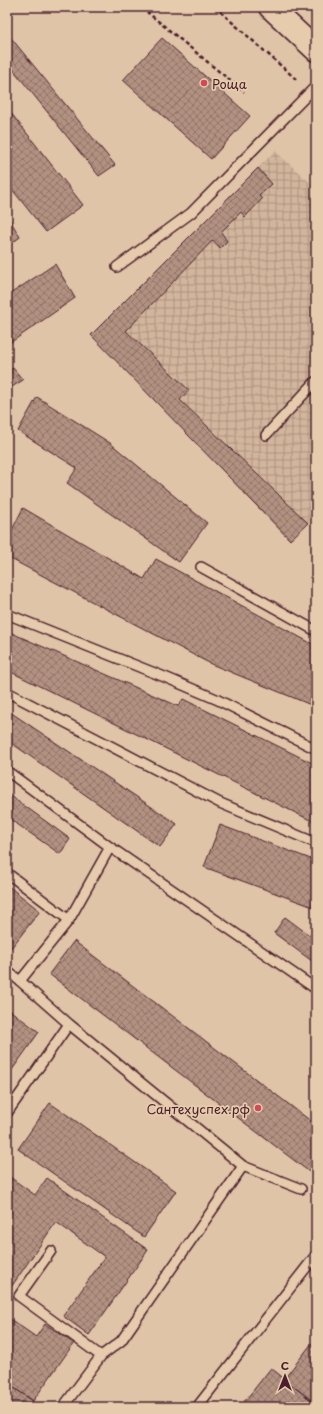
<svg xmlns="http://www.w3.org/2000/svg" width="323" height="1414" font-family="'Playpen Sans',sans-serif">
<defs>
<pattern id="industrial-grid" width="8" height="8" patternUnits="userSpaceOnUse"><rect width="8" height="8" fill="#d2b59c"/><path d="M0 4h8M4 0v8" fill="none" stroke="#ac937f"/></pattern>
<pattern id="building-cross-hatch" width="8" height="8" patternUnits="userSpaceOnUse"><rect width="8" height="8" fill="#b29181"/><path d="M0 0l8 8M0 8l8-8" fill="none" stroke="#93766a"/></pattern>
</defs>
<rect width="100%" height="100%" fill="#e0c4a8"/>
<filter id="ink" filterUnits="userSpaceOnUse"><feTurbulence type="fractalNoise" baseFrequency=".025" numOctaves="2"/><feDisplacementMap in="SourceGraphic" scale="8" xChannelSelector="R" yChannelSelector="G"/><feConvolveMatrix kernelMatrix="1 2 1 2 8 2 1 2 1" color-interpolation-filters="sRGB"/></filter>
<g filter="url(#ink)">
<!-- industrial -->
<path fill="url(#industrial-grid)" d="M275,151l41,37v342l-136,-130 8,-10 -62,-59 87,-91 7,8 7,-7 -6,-9 20,-20 4,4 17,-17 -3,-3 13,-12 -14,-16z"/>
<!-- building -->
<path fill="url(#building-cross-hatch)" stroke="#4a1f2b" d="M7,33l108,132 -16,11 -92,-114z
M162,38l88,78 -39,43 -88,-79z
M7,108l76,97 -37,27 -39,-49z
M258,168l14,16 -13,12 3,3 -17,18 -4,-5 -20,20 6,9 -7,7 -7,-8 -87,91 63,59 -9,10 128,123 -18,17 -199,-205z
M7,215l13,22 -13,10z
M55,264l20,34 -68,47v-49z
M13,368l10,12 -16,10v-18z
M37,397l73,46 97,80 -28,39 -112,-79 10,-15 -59,-37z
M23,508l121,71 12,-20 160,87v61l-105,-43 -204,-107v-17z
M7,631l171,75 5,-7 133,66v58l-309,-153z
M7,710l170,114 -17,23 -153,-107z
M7,793l63,46 -10,15 -53,-37z
M220,825l96,36v47l-112,-41z
M7,885l33,26 -29,37 -4,-3z
M285,917l31,23v24l-42,-31z
M74,941l242,184v52l-267,-203z
M8,1009l31,23 -32,45v-66z
M50,1103l126,88 -32,46 -126,-88z
M7,1175l28,20 12,-17 101,72 -59,85 -26,-19 42,-59 -49,-35 -49,71z
M7,1317l29,20 9,-13 29,19 -41,58 -26,-18z
M316,1338v66l-32,-25z
M271,1368l41,33 -5,6h-67z
M7,1383l26,18 -4,6h-17l-5,-4z"/>
<g fill="none" stroke-linecap="round" stroke-linejoin="round">
<defs>
<path id="service" d="M117,267l74,-54 125,-127
M266,435l50,-54
M201,567l115,64
M7,614l160,64 49,21 100,50
M7,692l213,111 96,40
M7,771l103,76 206,142
M7,873l62,47
M7,971l13,10 49,-61 41,-73
M69,1024l174,142 58,23
M7,1113l62,-89 -49,-43
M51,1251l-32,45 82,60
M63,1407l38,-51 20,-15 122,-175
M197,1407l119,-152"/>
<path id="secondary" d="M270,7l46,43"/>
</defs>
<!-- service casing -->
<use href="#service" stroke="#4a1f2b" stroke-width="12"/>
<!-- secondary casing -->
<use href="#secondary" stroke="#4a1f2b" stroke-width="25"/>
<!-- path -->
<path stroke="#4a1f2b" stroke-width="2.5" stroke-dasharray="4 3" stroke-linecap="butt" d="M141,7l103,85
M215,7l82,73"/>
<!-- service -->
<use href="#service" stroke="#e6cbad" stroke-width="9"/>
<!-- secondary -->
<use href="#secondary" stroke="#e6cbad" stroke-width="22"/>
</g>
</g>
<!-- markers -->
<g fill="#d1495b" stroke="#e6cbad" stroke-width="1.5">
<circle cx="204" cy="83" r="4"/>
<circle cx="258" cy="1108" r="4"/>
</g>
<g text-anchor="middle" dominant-baseline="central" stroke-width="3.5" stroke-linejoin="round" paint-order="stroke">
<!-- poi labels -->
<g font-size="13" fill="#4a1f2b" stroke="#e6cbad" text-anchor="start">
<text x="212" y="83">Роща</text>
<text x="250" y="1108" text-anchor="end">Сантехуспех.рф</text>
</g>
</g>
<!-- margin -->
<rect width="323" height="1414" fill="none" stroke="#e6cbad" stroke-width="24"/>
<rect x="12" y="12" width="299" height="1390" fill="none" stroke="#4a1f2b" stroke-width="1.5" filter="url(#ink)"/>
<!-- north arrow -->
<g transform="translate(285 1376)" stroke="#e6cbad" stroke-width="3" paint-order="stroke">
<path d="M0-3L7 15L0 10L-7 15Z" fill="#4a1f2b"/>
<text y="-6" font-size="11" font-weight="bold" text-anchor="middle" fill="#4a1f2b">С</text>
</g>
</svg>
